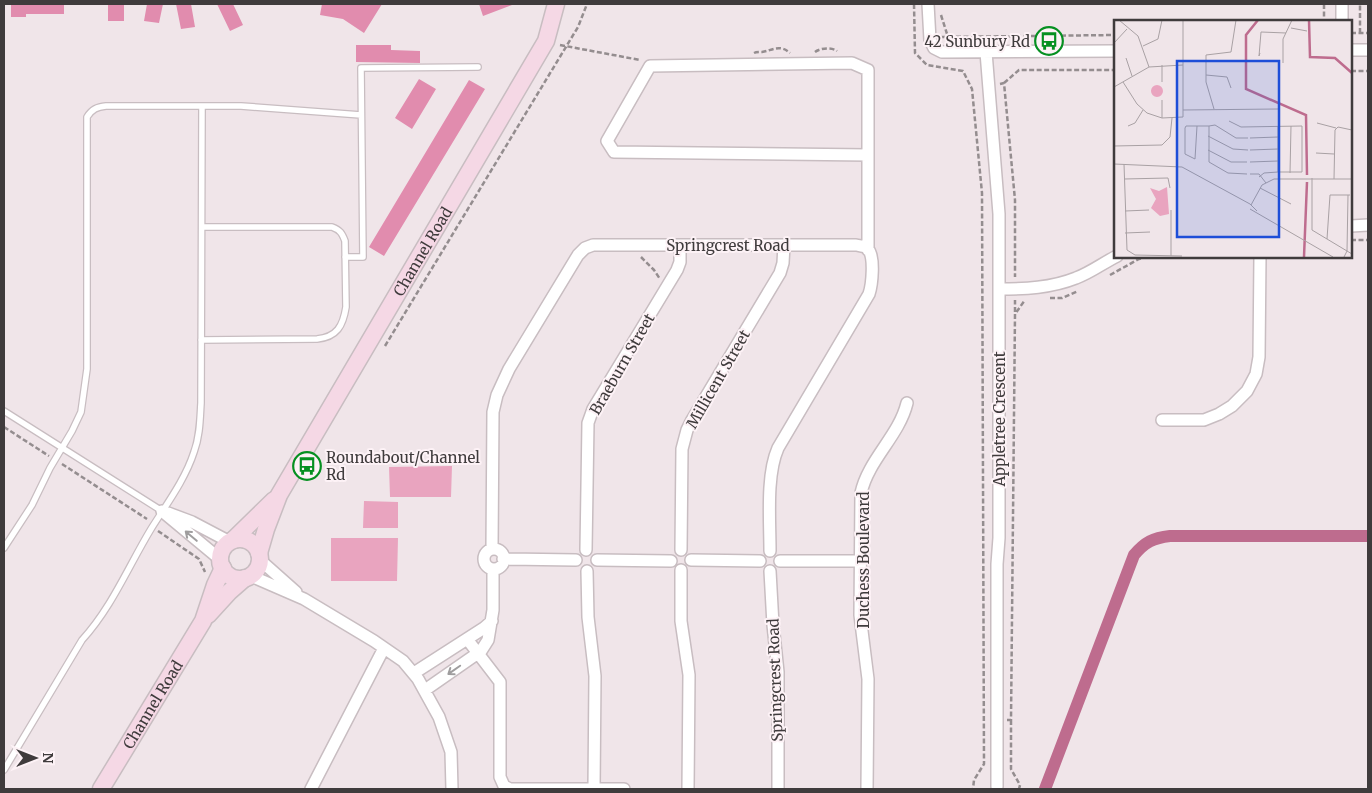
<svg xmlns="http://www.w3.org/2000/svg" width="1372" height="793" font-family="Merriweather,serif">
<rect width="100%" height="100%" fill="#f0e5e9"/>
<!-- green -->
<path fill="#e9a4bf" d="M452,466l-1,31h-61l-1,-30z
M364,501l34,1v26h-35z
M331,538h67l-1,43h-66z"/>
<g fill="none" stroke-linecap="round" stroke-linejoin="round">
<!-- canal -->
<path stroke="#be6c8e" stroke-width="12" d="M1045,789l89,-234c11,-13 19,-17 36,-19h198"/>
</g>
<!-- building -->
<path fill="#e18cae" d="M11,4h53v10h-38v3h-15z
M108,4h16v17h-16z
M147,4h16l-4,19 -15,-2z
M176,4h15l4,23 -14,2z
M217,4h16l10,21 -13,6z
M322,4h60l-18,29 -21,-14 -23,-4z
M479,4h33v1l-29,11z
M356,45h35v5l29,1v12l-64,-1z
M419,79l17,10 -24,40 -17,-11z
M469,80l16,9 -101,167 -15,-9z"/>
<g fill="none" stroke-linecap="round" stroke-linejoin="round">
<defs>
<path id="lane" d="M345,257h18l-2,-189 117,-1
M201,340l116,-1c20,-2 26,-13 29,-32l-1,-66c-3,-8 -5,-11 -13,-14h-130
M4,411l158,100
M4,548l28,-43 18,-37 22,-37 9,-19 6,-43v-252c5,-8 10,-10 19,-11h135l120,9
M4,770l78,-130c30,-33 46,-73 69,-111 15,-24 34,-49 43,-77 6,-16 6,-33 7,-49l1,-297"/>
<path id="street" d="M928,4l2,36 4,8 8,4 174,-1
M1342,4v17
M1351,50h17
M986,52l13,162v324l-2,26v223
M868,155l-254,-3 -7,-11 43,-75 202,-3 16,7c0,60 0,120 0,180
M1351,226l17,-1
M999,289c26,0 52,-1 77,-11 14,-5 27,-15 41,-22
M1162,420h42l15,-6 13,-8 15,-15 9,-17 3,-17 1,-101
M162,511l59,49
M168,513l24,9 38,20
M492,549l1,-137 4,-17 12,-26 69,-114 7,-7 8,-3h263c4,1 9,1 12,4 7,8 4,36 1,45l-91,154c-12,27 -8,72 -8,103
M484 559a10 10 0 1 1 20 0a10 10 0 1 1-20 0Z
M586,550l2,-127 5,-14 84,-139 3,-8v-17
M681,550l1,-101 5,-19 5,-10 88,-147 3,-10 1,-18
M503,559l73,1
M260,560l36,32
M597,560l74,1
M691,560l69,1
M780,561h80
M681,570v51l8,54 -1,114
M587,571l1,46 7,59 -1,113
M770,571l3,54 5,47v117
M251,576l53,23 70,42 29,20 15,18 21,38 12,35 1,37
M467,639l33,43v95l4,9 6,3h114
M414,673l70,-45 8,-7
M425,690l56,-39 7,-11 5,-30v-41
M311,789l73,-141
M867,789l1,-110 -8,-64 1,-122c7,-33 38,-57 46,-90"/>
<g id="secondary">
<circle cx="240" cy="559" r="20"/>
<path d="M233,540l41,-40"/>
<path id="s1" d="M259,553l7,-24 13,-34 267,-454 10,-37"/>
<path d="M208,615l21,-23 16,-14"/>
<path id="s2" d="M101,789l102,-168 12,-36 8,-17"/>
</g>
</defs>
<!-- lane casing -->
<use href="#lane" stroke="#c8bdc1" stroke-width="8"/>
<!-- street casing -->
<use href="#street" stroke="#c8bdc1" stroke-width="14"/>
<!-- secondary casing -->
<use href="#secondary" stroke="#c8bdc1" stroke-width="19"/>
<!-- path -->
<path stroke="#948d8f" stroke-width="2.5" stroke-dasharray="5 2.5" stroke-linecap="butt" d="M914,4l1,49 12,12 36,6 9,18 10,104 2,571 -10,16 -1,9
M1324,4v17
M941,15l7,22
M1351,33h17
M1360,33v-29
M941,37l175,-2
M560,45l80,15
M815,52c5,-4 17,-5 22,-1
M754,53c2,-1 5,-1 8,-1 11,-2 18,-8 28,1
M1351,71h17
M1004,83l15,-13h97
M1000,84l4,-1 11,117v77
M1351,240h17
M641,257l13,13 6,9
M1110,275l29,-16 10,-3
M1050,298h12l16,-7
M1015,312v-12
M385,346l193,-319 9,-23
M4,427l45,29
M62,464l85,55
M158,531l41,28 6,13
M1007,720h4l4,-406 10,-14
M1011,720v49l9,16 -1,4"/>
<!-- lane -->
<use href="#lane" stroke="#fff" stroke-width="5.5"/>
<!-- street -->
<use href="#street" stroke="#fff" stroke-width="11"/>
<!-- secondary -->
<use href="#secondary" stroke="#f5d8e5" stroke-width="16"/>
</g>
<!-- one-way arrows -->
<defs><path id="oneway-shaft" d="M-6 0H5M1.5-3L5.5 0L1.5 3" fill="none" stroke-width="1.6" stroke-linecap="round" stroke-linejoin="round" transform="scale(1.25)"/></defs>
<g stroke="#9f9d9e">
<use href="#oneway-shaft" transform="translate(191 536) rotate(-140)"/>
<use href="#oneway-shaft" transform="translate(454 670) rotate(145)"/>
</g>
<!-- icons -->
<defs>
<symbol id="bus-ring" viewBox="-11 -11 22 22"><circle r="9.5" fill="#fdf2f6" stroke="#069021" stroke-width="1.5"/><path d="M-5-6H5V4H4V6H2V4H-2V6H-4V4H-5ZM-3.5-4V0h7V-4ZM-3.5 1.2v1.5H-2V1.2ZM2 1.2v1.5H3.5V1.2Z" fill="#069021"/></symbol>
</defs>
<g fill-rule="evenodd">
<use href="#bus-ring" x="1033" y="25" width="32" height="32"/>
<use href="#bus-ring" x="291" y="450" width="32" height="32"/>
</g>
<g text-anchor="middle" dominant-baseline="central" stroke-width="4" stroke-linejoin="round" paint-order="stroke">
<!-- poi labels -->
<g font-size="15" fill="#3f3b3c" stroke="#fdf2f6" text-anchor="end">
<text x="1030" y="41">42 Sunbury Rd</text>
<text x="326" y="457" text-anchor="start">Roundabout/Channel<tspan x="326" dy="17">Rd</tspan></text>
</g>
<!-- street labels -->
<g font-size="15" fill="#3f3b3c" stroke="#fdf2f6">
<text x="728" y="245">Springcrest Road</text>
<text stroke="none"><textPath href="#s1" startOffset="344">Channel Road</textPath></text>
<text transform="translate(622 364) rotate(-60)">Braeburn Street</text>
<text transform="translate(718 379) rotate(-60)">Millicent Street</text>
<text transform="translate(999 419) rotate(-90)">Appletree Crescent</text>
<text transform="translate(863 560) rotate(-90)">Duchess Boulevard</text>
<text transform="translate(775 680) rotate(-92)">Springcrest Road</text>
<text stroke="none"><textPath href="#s2" startOffset="99">Channel Road</textPath></text>
</g>
</g>
<!-- overview -->
<g transform="translate(1114 20)">
<rect width="238" height="238" fill="#f0e5e9"/>
<path d="M37 71a6 6 0 1 1 12 0a6 6 0 1 1-12 0ZM53,167l2,27 -9,2 -9,-8 5,-9 -6,-11 9,3z" fill="#e9a4bf"/>
<path fill="none" stroke="#be6c8e" stroke-width="2.5" d="M144,0l-12,15v54l60,26 1,60M195,0l1,37 25,1 17,15M190,237l3,-75"/>
<path fill="none" stroke="#a9a1a4" stroke-width="1" d="M5,0l19,16 11,31M177,8l16,3M0,23l13,-14M29,26l15,-7 4,-19M146,33l-1,3 2,-24 25,1M12,38l6,18M169,43v-24l9,-19M92,55l21,2 4,11M9,62l14,22 10,9 15,5 21,-1v-97M48,62v-17M0,67l35,-20 34,-2M100,89l-8,-27v-27l25,-3 5,-32M69,90l95,-1M48,98v-18M115,101l12,6 61,-1v46h-24M203,103l19,5M14,106l7,-3 8,-13M83,106l-2,33 -10,-5v-26l1,-2h23M94,116l25,13 15,1M136,118l28,-1M0,126l48,-1 8,-8 2,-19M94,130l23,12h16M136,130l28,-1M202,133l18,1M136,142l28,-1M0,144l68,3 68,37 7,7M10,144l3,86 8,5 47,1M176,153l1,-47M133,154l-19,-1 -19,-11v-36l6,-1 21,13h12M136,154h9l7,9M145,157l5,-4 14,-1v-46M198,158v52l40,24M10,159l44,-1 2,10M220,159l1,-49 3,-3 14,3M146,168l31,16M137,185l11,-20 12,-6h78M136,189l83,48M57,190v46M11,191l24,-1M11,213l25,-1M213,219l3,-44h20M230,237l3,-6 1,-56"/>
<path fill="#1d4ed8" fill-opacity="0.15" stroke="#1d4ed8" stroke-width="2.5" d="M63,41h102v176h-102z"/>
<rect width="238" height="238" fill="none" stroke="#3f3b3c" stroke-width="2.5"/>
</g>
<!-- border -->
<rect width="1372" height="793" fill="none" stroke="#3f3b3c" stroke-width="10"/>
<!-- north arrow -->
<g transform="translate(35 758) rotate(90)" stroke="#fdf2f6" stroke-width="4" paint-order="stroke">
<path d="M0-4L9 19L0 12L-9 19Z" fill="#3f3b3c"/>
<text y="-8" font-size="14" font-weight="bold" text-anchor="middle" fill="#3f3b3c">N</text>
</g>
</svg>
